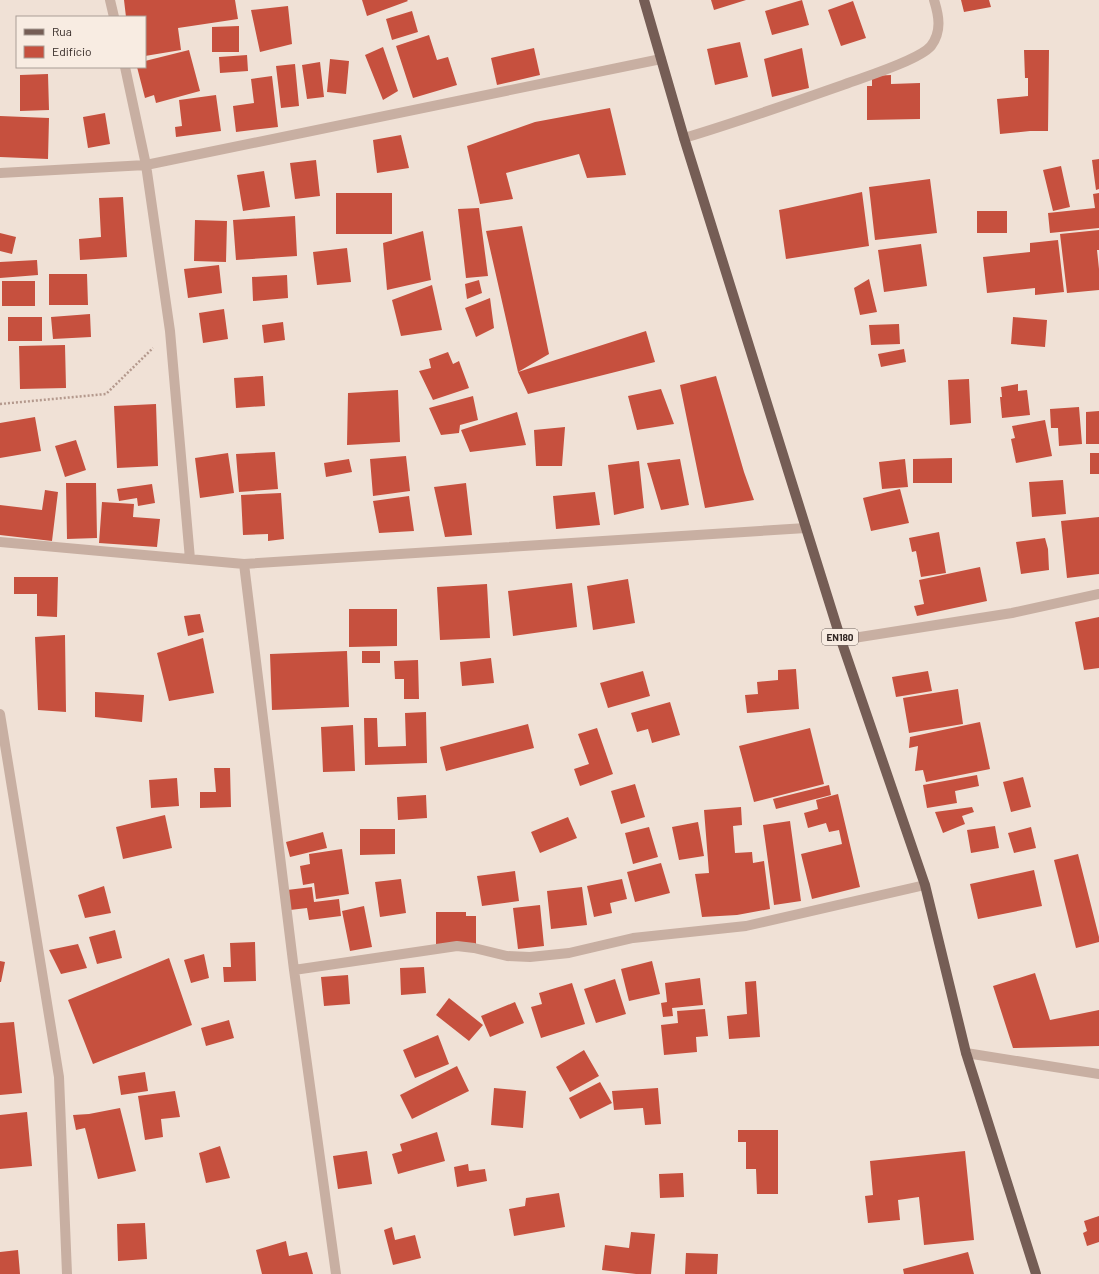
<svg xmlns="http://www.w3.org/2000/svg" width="1099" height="1274" font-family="Barlow,sans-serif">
<rect width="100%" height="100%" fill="#f0e1d6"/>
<!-- building -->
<path fill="#c6503e" d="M124,0h111l3,19 -60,9 3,22 -36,6v-39h-19z
M362,0h45l1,1 -41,15z
M711,0h35l-32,10z
M802,0l7,25 -37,10 -7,-24z
M961,0h28l2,7 -27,5z
M853,1l13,37 -25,8 -13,-36z
M288,6l4,38 -32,8 -9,-42z
M412,11l6,21 -26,8 -6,-21z
M239,26v26h-27v-25z
M429,35l8,25 11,-3 9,28 -44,13 -17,-52z
M740,42l8,35 -33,8 -8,-36z
M383,47l15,44 -15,9 -18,-45z
M534,48l6,27 -43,10 -6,-27z
M802,48l7,40 -37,9 -8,-38z
M189,50l11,41 -44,12 -2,-8 -9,3 -8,-31h8v-6z
M1024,50h25l-1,81h-18l-30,3 -3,-35 31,-3v-18h-3z
M247,55l1,16 -28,2 -1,-16z
M330,59l19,2 -3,33 -19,-2z
M320,62l4,35 -17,2 -5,-34z
M295,64l4,42 -18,2 -5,-42z
M48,74l1,36 -29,1v-36z
M891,75v9l29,-1v36l-53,1v-34h5v-10z
M272,76l6,51 -42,5 -3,-26 21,-3 -3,-24z
M216,95l5,36 -45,6 -1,-10 7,-1 -3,-26z
M610,108l16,67 -39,3 -8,-24 -73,19 7,26 -33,5 -13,-58 68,-24z
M105,113l5,31 -22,4 -5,-31z
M0,116l49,2 -1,41 -48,-2z
M401,135l8,33 -32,5 -4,-33z
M1099,159v30l-3,1 -4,-30z
M316,160l4,36 -25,3 -5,-36z
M1061,166l9,41 -17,4 -10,-41z
M264,171l6,36 -27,4 -6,-36z
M930,179l7,54 -62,7 -6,-53z
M862,192l7,54 -83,13 -7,-49z
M336,193h56v41h-56z
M1099,193v35l-49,5 -2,-20 47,-5 -2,-14z
M123,197l4,60 -47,3 -1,-21 22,-2 -2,-39z
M479,208l9,68 -22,2 -8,-69z
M977,211h30v22h-30z
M295,216l2,40 -61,4 -3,-40z
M195,220l32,1 -1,41 -32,-1z
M522,226l27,128 -31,18 -32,-141z
M1099,230v20h-2l2,19v21l-32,3 -7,-59z
M423,231l8,49 -44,10 -4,-47z
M0,233l16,4 -4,17 -12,-3z
M1058,240l6,52 -29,3v-7l-48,5 -4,-36 47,-5v-9z
M921,244l6,42 -43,6 -6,-42z
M347,248l4,34 -34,3 -4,-33z
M37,260l1,15 -38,3v-16z
M219,265l3,28 -34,5 -4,-29z
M49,274h38l1,31h-39z
M287,275l1,23 -35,3 -1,-24z
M869,279l8,33 -17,3 -6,-27z
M479,280l3,13 -15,6 -2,-15z
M2,281h33v25h-33z
M432,285l10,45 -41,6 -9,-36z
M490,298l4,30 -18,9 -11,-29z
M224,309l4,30 -25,4 -4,-30z
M90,314l1,23 -38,2 -2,-22z
M8,317h34v24h-34z
M1013,317l34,3 -2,27 -34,-3z
M283,322l2,18 -21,3 -2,-18z
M899,324l1,20 -29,1 -2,-20z
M646,331l9,31 -127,32 -10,-22z
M65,345l1,43 -46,1 -1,-43z
M904,349l2,13 -25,5 -3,-13z
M448,352l5,12 6,-3 10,27 -36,12 -14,-29 12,-3 -2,-9z
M263,376l2,30 -29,2 -2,-30z
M716,376l28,96 10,28 -49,8 -25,-123z
M969,379l2,44 -21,2 -2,-45z
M1018,384v7l9,-1 3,25 -28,3 -2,-21h2l-1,-10z
M661,389l13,35 -37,6 -9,-34z
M398,390l2,52 -53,3 1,-52z
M473,396l5,24 -18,5 -1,8 -18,2 -12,-27z
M156,404l2,62 -41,2 -3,-62z
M1079,407l3,37 -23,2 -1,-18h-7l-1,-19z
M1099,411v33h-13v-32z
M517,412l9,33 -56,7 -9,-22z
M35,417l6,34 -41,7v-35z
M1045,420l7,36 -36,7 -5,-24 4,-1 -3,-12z
M565,427l-3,39h-26l-2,-36z
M76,440l10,30 -21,7 -10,-31z
M275,452l3,37 -39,3 -3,-38z
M228,453l6,40 -34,5 -5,-40z
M1090,453h9v21h-9z
M406,456l4,35 -37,5 -3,-37z
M952,458v25h-39v-24z
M349,459l3,13 -26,5 -2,-14z
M680,459l9,46 -28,5 -14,-47z
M905,459l3,28 -26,2 -3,-27z
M639,461l5,47 -30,7 -6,-50z
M1063,480l3,34 -34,3 -3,-35z
M66,483h30l1,55 -30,1z
M466,483l6,52 -27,2 -11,-50z
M152,484l3,19 -17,3 -1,-8 -18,3 -2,-12z
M900,489l9,34 -38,8 -8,-33z
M45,490l13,2 -6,49 -52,-6v-30l42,5z
M595,492l5,33 -44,4 -3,-33z
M281,493l3,46 -16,2v-7l-25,1 -2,-40z
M409,496l5,35 -35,2 -6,-32z
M102,502l32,2 -1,13 27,2 -3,28 -58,-4z
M1099,517v57l-32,4 -6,-57z
M939,532l7,41 -25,4 -5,-26 -4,1 -3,-14z
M1045,538l3,11 1,21 -28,4 -5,-32z
M980,567l7,34 -70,15 -3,-10 10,-2 -5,-24z
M14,577h44l-1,40 -20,-1v-22h-23z
M628,579l7,44 -42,7 -6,-44z
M572,583l5,44 -64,9 -5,-45z
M487,584l3,54 -50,2 -3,-53z
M349,609h48v37l-48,1z
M200,614l4,18 -16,4 -4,-20z
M1099,617v51l-15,2 -9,-48z
M65,635l1,77 -28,-2 -3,-73z
M203,638l11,55 -45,8 -12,-48z
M347,651l2,56 -77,3 -2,-56z
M362,651h18v12h-18z
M491,658l3,25 -32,3 -2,-24z
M418,660l1,39h-15v-20h-9l-1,-18z
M796,669l3,40 -52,4 -2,-18 13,-1 -1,-12 21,-2v-10z
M643,671l7,25 -42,12 -8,-25z
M928,671l4,20 -36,6 -4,-20z
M958,689l5,35 -54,9 -6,-35z
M95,692l49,3 -2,27 -47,-5z
M670,702l10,33 -28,8 -4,-14 -11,3 -6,-19z
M426,712l1,51 -62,2 -1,-47h13l1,29 28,-1 -1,-33z
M980,722l10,47 -64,13 -3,-12 -8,1 3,-25 -9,2 1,-11z
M528,724l6,24 -88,23 -6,-24z
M353,725l2,46 -32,1 -2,-45z
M597,728l16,46 -33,12 -6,-17 15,-5 -11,-30z
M810,728l14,56 -70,18 -15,-56z
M214,768h16l1,39 -31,1v-16h16z
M977,775l2,11 -24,5 2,12 -30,5 -4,-23z
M1023,777l8,30 -20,5 -8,-30z
M177,778l2,28 -28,2 -2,-28z
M635,784l10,33 -24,7 -10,-33z
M829,785l2,10 -55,14 -3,-10z
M838,794l22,93 -48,12 -11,-45 41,-10 -3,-14 -10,2 -3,-9 -18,5 -4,-15 14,-4 -2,-9z
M426,795l1,23 -29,2 -1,-23z
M741,807l1,18 -9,1 2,27 17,-1 1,11 11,-2 6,48 -33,6 -35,2 -7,-43 14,-1 -5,-63z
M972,807l2,5 -12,4 3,8 -22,9 -8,-21z
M165,815l7,33 -49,11 -7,-32z
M568,817l9,21 -37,15 -9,-21z
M790,821l11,80 -27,4 -11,-80z
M698,822l6,34 -25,4 -7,-33z
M995,826l4,22 -28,5 -4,-23z
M649,827l9,30 -25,7 -8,-31z
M1031,827l5,21 -22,5 -6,-20z
M360,829h35v25l-35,1z
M323,832l4,16 -37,9 -4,-15z
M342,849l7,45 -33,5 -2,-16 -11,2 -3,-19 10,-2 -1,-10z
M1078,854l21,83v5l-23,6 -22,-88z
M661,863l9,30 -35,9 -8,-30z
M1034,870l8,36 -64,13 -8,-35z
M515,871l4,30 -37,5 -5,-30z
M401,879l5,34 -26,4 -5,-35z
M622,879l5,20 -17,4 2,10 -18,4 -7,-31z
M104,886l7,27 -26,5 -7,-23z
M312,887l2,15 25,-3 2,17 -32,4 -2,-12 -17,2 -3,-20z
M582,887l5,38 -36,4 -4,-38z
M540,905l4,41 -26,3 -5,-41z
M364,906l8,41 -22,4 -8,-40z
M436,912h30v4h10v29h-40z
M115,930l7,28 -25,6 -8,-27z
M255,942l1,39 -32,1 -1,-15h8l-1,-24z
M78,944l9,24 -26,6 -12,-24z
M204,954l5,24 -18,5 -7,-23z
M169,958l23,67 -99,39 -25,-64z
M0,961l5,1 -4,20h-1z
M652,961l8,33 -31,7 -8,-32z
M424,967l2,26 -25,2 -1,-27z
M1035,973l15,47 49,-10v36l-86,2 -20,-62z
M348,975l2,29 -26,2 -3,-29z
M700,978l3,27 -31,3 1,8 -10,1 -2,-14 6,-1 -2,-19z
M615,979l11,35 -30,9 -12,-34z
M756,981l4,56 -31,2 -2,-23 20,-2 -2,-32z
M572,983l13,41 -44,14 -10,-31 11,-3 -3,-11z
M449,998l34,27 -14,16 -33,-26z
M515,1002l9,21 -34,14 -9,-21z
M705,1009l3,27 -12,1 1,15 -33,3 -3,-30 17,-2 -1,-12z
M229,1020l5,18 -28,8 -5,-18z
M14,1022l8,71 -22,2v-72z
M438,1035l11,29 -34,14 -12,-28z
M584,1050l15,26 -29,16 -14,-25z
M457,1066l12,25 -57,28 -12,-24z
M145,1072l3,19 -27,4 -3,-19z
M600,1082l12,21 -32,16 -11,-21z
M494,1088l32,3 -3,37 -32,-3z
M658,1088l3,36 -16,1 -2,-17 -29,2 -2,-19z
M175,1091l5,26 -19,2 2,18 -18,3 -7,-44z
M120,1108l16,63 -38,8 -13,-51 -9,2 -3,-15 16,-1z
M27,1112l5,54 -32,3v-54z
M738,1130h40v64h-21l-1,-25h-10v-27h-8z
M437,1132l8,29 -47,13 -6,-20 10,-3 -2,-7z
M220,1146l10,32 -24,5 -7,-30z
M367,1151l5,33 -34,5 -5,-33z
M965,1151l9,89 -50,5 -5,-48 -21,3 2,20 -32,3 -3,-27 8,-1 -3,-34z
M468,1164l1,7 16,-2 2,12 -30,6 -3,-20z
M683,1173l1,24 -24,1 -1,-24z
M559,1193l6,34 -51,9 -5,-27 16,-3 1,-8z
M1099,1216v26l-12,4 -4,-13 4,-2 -3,-10z
M145,1223l2,36 -29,2 -1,-37z
M392,1227l3,13 20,-5 6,23 -28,7 -9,-35z
M631,1232l24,2 -4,40h-15l-34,-4 3,-25 24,3z
M286,1241l3,15 18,-4 6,22h-51l-6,-24z
M18,1250l2,24h-20v-22z
M968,1252l6,22h-70l-1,-5z
M686,1253l32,1 -1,20h-32z"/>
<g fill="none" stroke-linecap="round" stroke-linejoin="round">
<!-- path -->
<path stroke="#b4998d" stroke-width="2.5" stroke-dasharray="2 2" stroke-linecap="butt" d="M0,404l106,-10 47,-46"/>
<!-- minor -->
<path stroke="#c8afa2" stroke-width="10" d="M110,0l4,17
M125,67l21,98 24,166 20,228
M684,138c57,-17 113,-37 170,-57 17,-6 66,-22 77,-35 11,-15 8,-30 3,-46
M0,173l146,-8 515,-106
M0,542l244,22 562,-36
M244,564l50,406 42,304
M841,640l171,-27 87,-19
M0,714l59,363 8,197
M294,970l163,-24 17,2 33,8 23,1 39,-4 64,-15 113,-12 179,-41
M966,1053l133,21"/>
<!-- primary -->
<path stroke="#755d55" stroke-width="10" d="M644,0l40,138 157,502 84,245 41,168 70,221"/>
</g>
<g text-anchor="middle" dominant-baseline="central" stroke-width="3" stroke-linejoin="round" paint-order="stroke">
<!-- shield labels -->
<rect fill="#f8ece2" stroke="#6e635e" stroke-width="1" x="822" y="629" width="36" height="16" rx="3"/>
<g font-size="10" font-weight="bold" fill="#332825">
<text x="840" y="637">EN180</text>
</g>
</g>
<!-- legend -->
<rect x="16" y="16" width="130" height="52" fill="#f8ece2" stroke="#a99e96"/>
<rect x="24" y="29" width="20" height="6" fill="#755d55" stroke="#a99e96"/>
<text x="52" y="36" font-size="12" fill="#332825">Rua</text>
<rect x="24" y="46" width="20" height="12" fill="#c6503e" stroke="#a99e96"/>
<text x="52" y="56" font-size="12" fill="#332825">Edifício</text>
</svg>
